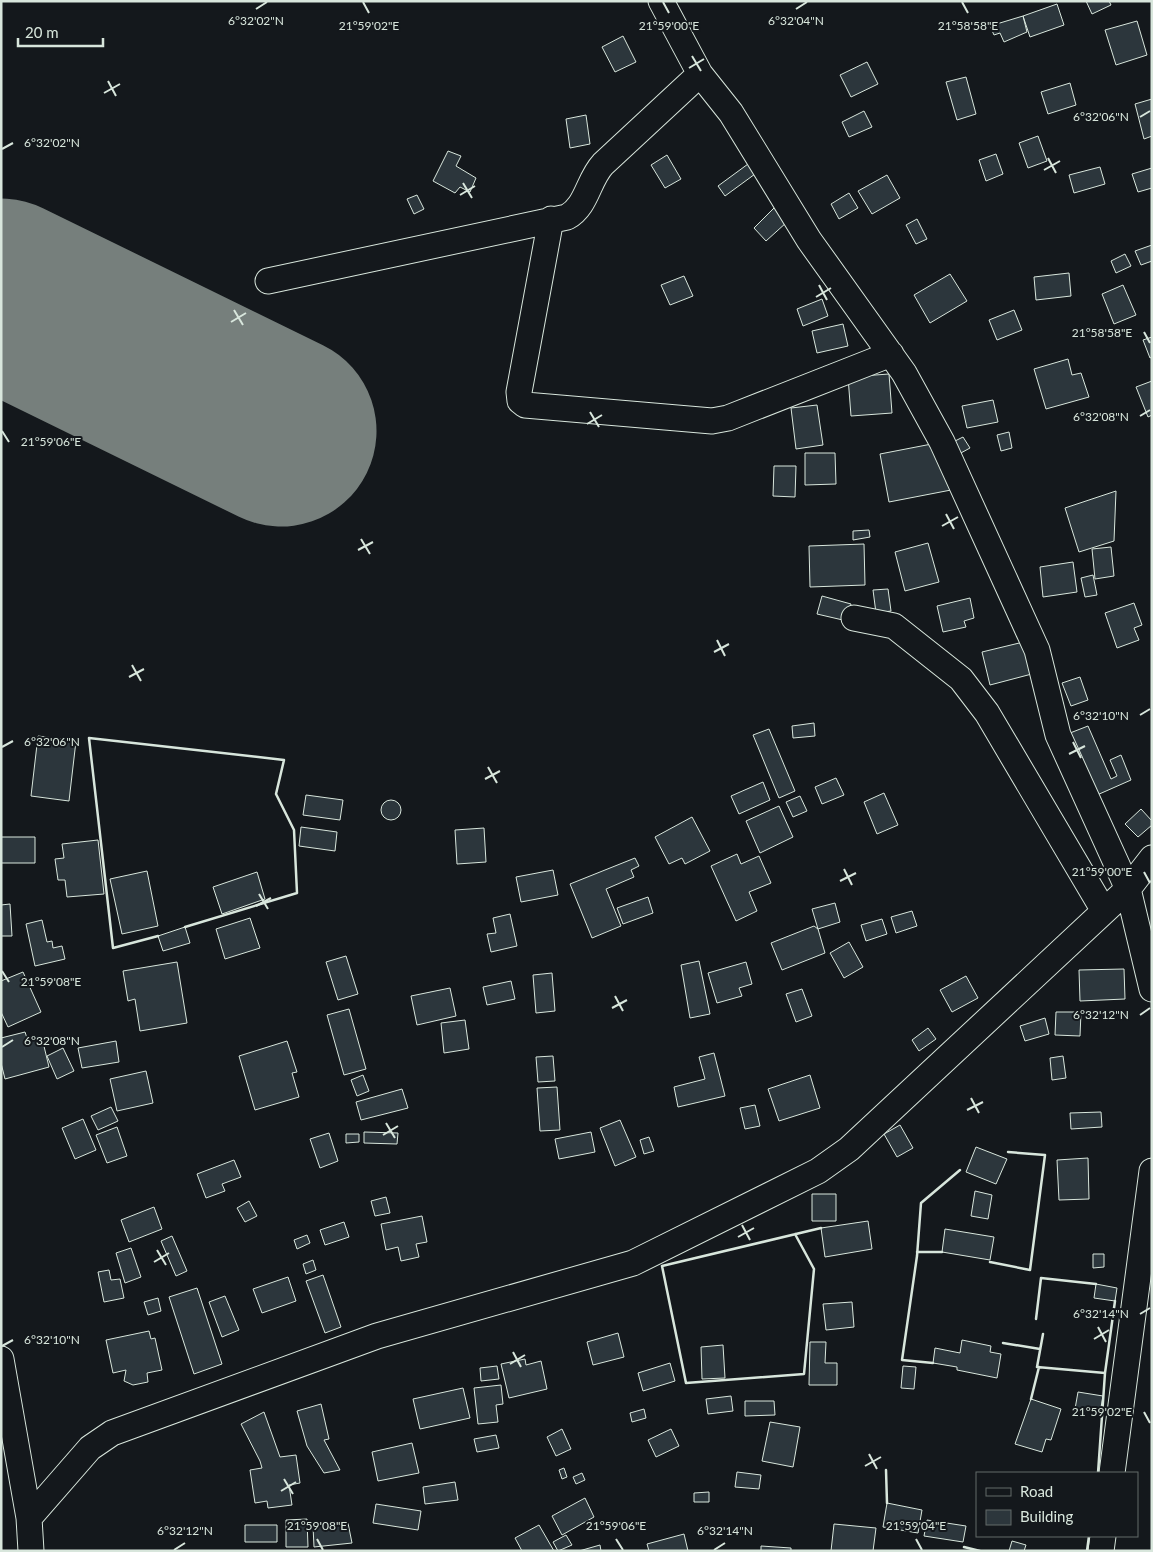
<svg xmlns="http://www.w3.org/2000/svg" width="1153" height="1552" font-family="Lato,sans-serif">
<rect width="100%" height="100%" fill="#14181c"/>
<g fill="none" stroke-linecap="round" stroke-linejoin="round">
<!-- runway -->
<path stroke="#767f7c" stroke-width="191" d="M1,294l280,137"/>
</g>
<!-- building -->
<path fill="#2c363c" stroke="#d8e6dc" d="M1086,1h23l2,4 -19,9z
M1057,4l7,21 -34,12 -7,-21z
M1023,16l4,16 -23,10 -4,-9 -6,2 -4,-9z
M1137,21l10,34 -31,10 -11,-35z
M623,36l13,26 -21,10 -13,-25z
M867,62l11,22 -27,13 -11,-22z
M966,77l10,37 -19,6 -11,-38z
M1070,83l6,22 -28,9 -7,-22z
M1152,99v37l-8,3 -9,-35z
M864,111l8,16 -23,10 -7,-15z
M586,115l4,29 -20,4 -4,-29z
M1038,136l9,25 -19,7 -9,-25z
M448,151l13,5 -5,10 20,12 -6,14 -10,-5 -5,6 -22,-12z
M996,154l7,20 -17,7 -7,-21z
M667,155l14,24 -16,9 -14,-23z
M748,164l7,10 -30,22 -7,-10z
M1100,167l5,17 -31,9 -5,-18z
M1152,168v20l-14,4 -6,-18z
M887,175l13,23 -28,16 -14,-23z
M849,193l9,15 -19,11 -8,-15z
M417,195l7,14 -10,5 -7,-15z
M774,208l13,14 -21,19 -12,-13z
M917,219l10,20 -11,5 -10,-19z
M1152,245v16l-11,4 -6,-14z
M1125,254l6,12 -15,7 -5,-12z
M1069,273l2,23 -35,4 -2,-23z
M950,274l17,27 -37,22 -16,-28z
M684,276l9,20 -23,9 -9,-20z
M1123,285l13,30 -22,9 -12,-30z
M822,299l6,17 -25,10 -6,-17z
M1014,310l8,20 -25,10 -8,-20z
M843,324l5,22 -31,7 -5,-22z
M1152,337v20l-2,1 -7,-18z
M1068,359l4,16 9,-2 8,24 -43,12 -12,-40z
M889,374l3,39 -41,3 -3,-39z
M1152,381v34l-4,2 -12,-30z
M993,400l5,22 -31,6 -5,-22z
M817,405l6,40 -27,4 -5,-41z
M1009,432l3,16 -11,3 -4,-16z
M963,437l7,11 -11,6 -6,-12z
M942,442l9,48 -62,12 -9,-48z
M805,453h30l1,31 -31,1z
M774,466h22l-1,31 -22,-1z
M1116,491l-2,50 -35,11 -14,-44z
M869,530l1,7 -17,3v-9z
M928,543l11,39 -34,9 -10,-39z
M864,544l1,41 -55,2 -1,-41z
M1111,547l3,29 -19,3 -3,-30z
M1073,562l4,30 -34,5 -3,-30z
M1093,575l4,20 -12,2 -4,-19z
M888,589l3,22 -15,2 -3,-23z
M822,596l29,8 -4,17 -30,-7z
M970,598l4,20 -10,3 2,6 -23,5 -6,-26z
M1134,603l8,22 -8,3 5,12 -22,8 -12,-35z
M1040,638l7,32 -57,15 -8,-33z
M1080,677l8,23 -17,6 -9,-23z
M814,723l1,13 -22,2 -1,-12z
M1088,726l23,53 6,-3 -7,-16 11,-5 10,25 -34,15 -27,-62z
M769,729l26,62 -16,7 -26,-63z
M38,736l38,5 -7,60 -38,-5z
M836,778l8,17 -22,9 -7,-17z
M763,782l7,18 -31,14 -8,-18z
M884,793l14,32 -21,9 -13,-32z
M306,795l37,5 -3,20 -37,-5z
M800,796l7,15 -14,6 -7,-15z
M381 810a10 10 0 1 1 20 0a10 10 0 1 1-20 0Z
M779,806l14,31 -33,16 -14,-32z
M1141,809l11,12v4l-14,12 -13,-13z
M692,817l18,34 -25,13 -3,-6 -13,6 -14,-27z
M301,827l36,5 -2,19 -36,-5z
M484,828l2,34 -29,2 -2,-34z
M1,837h34v26h-34z
M98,840l6,54 -37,3 -2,-17h-7l-3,-21 9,-1 -2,-14z
M737,854l4,10 18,-8 12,27 -22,9 8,19 -21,10 -25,-55z
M635,858l4,8 -8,4 3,7 -28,12 15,37 -29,12 -22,-54z
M553,870l5,25 -37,7 -5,-25z
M147,871l11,55 -36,8 -12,-55z
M257,872l8,27 -43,15 -9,-27z
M648,897l5,16 -30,11 -6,-16z
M835,903l5,19 -22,7 -6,-20z
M10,904l2,32h-11v-31z
M912,911l5,15 -21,7 -5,-16z
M510,914l7,32 -26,6 -4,-18 9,-1 -3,-15z
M250,918l10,30 -35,11 -9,-30z
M882,919l5,15 -21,7 -5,-16z
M42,920l5,22 5,-1 1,7 9,-2 3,13 -30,7 -9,-42z
M814,926l4,3 7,24 -43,17 -11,-27z
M185,927l5,16 -27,8 -5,-15z
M849,942l14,25 -19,11 -14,-25z
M346,956l12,38 -20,6 -12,-38z
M699,961l11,53 -20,4 -9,-53z
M177,962l10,61 -47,8 -5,-32 -7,2 -5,-30z
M746,962l6,22 -13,4 3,8 -25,7 -9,-30z
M1124,969l1,30 -45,2 -1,-31z
M23,972l18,40 -33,15 -7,-15v-31z
M552,973l3,38 -19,2 -3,-38z
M966,976l12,22 -26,14 -12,-22z
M511,981l4,18 -28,6 -4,-18z
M450,988l6,28 -39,9 -6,-29z
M802,989l10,27 -16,6 -10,-28z
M349,1009l17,60 -22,6 -17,-60z
M1056,1012h25l-1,24 -25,-1z
M1045,1018l4,16 -24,7 -5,-15z
M465,1020l4,29 -25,4 -3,-30z
M928,1028l8,11 -17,12 -7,-11z
M25,1032l3,9 14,-3 7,29 -44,12 -4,-16v-25z
M116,1041l3,21 -37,6 -4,-20z
M287,1041l10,31 -5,1 7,24 -44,13 -16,-54z
M63,1048l11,23 -17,8 -10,-23z
M714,1053l11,43 -47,11 -4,-20 31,-8 -6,-22z
M553,1056l2,25 -17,1 -2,-25z
M1063,1056l3,22 -14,2 -2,-22z
M146,1071l7,32 -36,8 -7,-32z
M363,1075l6,16 -12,5 -6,-16z
M810,1075l10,33 -41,13 -11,-32z
M557,1087l3,43 -20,1 -3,-43z
M402,1089l6,19 -47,12 -5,-18z
M755,1105l5,21 -15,3 -5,-21z
M111,1107l7,14 -20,9 -7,-14z
M1101,1112l1,15 -31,2 -1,-16z
M83,1119l13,31 -21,9 -13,-31z
M620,1120l16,37 -21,9 -15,-38z
M900,1125l13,23 -16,9 -13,-23z
M117,1127l10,29 -20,7 -11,-28z
M364,1132l34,1 -1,11 -33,-1z
M591,1132l4,20 -36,7 -4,-20z
M329,1133l9,28 -18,7 -10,-29z
M346,1134h13v8l-13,1z
M649,1137l5,14 -10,3 -4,-14z
M976,1147l31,12 -11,25 -30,-12z
M1088,1158l1,41 -30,1 -2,-40z
M234,1160l7,17 -19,7 3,7 -19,7 -9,-24z
M975,1191l17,4 -4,24 -17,-3z
M812,1194h24v27h-24z
M386,1197l4,16 -15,3 -4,-15z
M249,1201l8,15 -12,6 -8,-14z
M154,1207l8,22 -33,13 -8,-22z
M422,1216l5,26 -11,2 3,13 -18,4 -3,-14 -12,3 -5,-26z
M868,1221l4,28 -47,8 -4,-29z
M344,1222l5,15 -24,8 -5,-15z
M945,1229l49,8 -4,23 -48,-8z
M307,1235l3,8 -13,6 -3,-9z
M172,1236l15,35 -11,5 -15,-35z
M131,1248l10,29 -16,6 -9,-30z
M1093,1254h11v13l-11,1z
M313,1260l3,10 -10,4 -3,-10z
M109,1270l2,10 9,-1 4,19 -20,4 -6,-30z
M323,1275l18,52 -16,6 -19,-52z
M288,1277l8,24 -34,12 -9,-24z
M1096,1284l21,4 -2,13 -21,-3z
M197,1288l25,76 -28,10 -25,-77z
M225,1296l14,34 -17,7 -13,-35z
M158,1298l3,13 -13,4 -4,-13z
M852,1302l2,25 -28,3 -3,-26z
M149,1331l2,8 4,-1 7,32 -15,3 1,9 -15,3 -9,-4 2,-11 -13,3 -7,-33z
M618,1333l6,24 -31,8 -6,-23z
M962,1340l29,6 -1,6 11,2 -4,24 -40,-8v-3l-24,-4 2,-15 25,5z
M810,1342h16l-1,21h12v22h-28z
M723,1345l2,33 -23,1 -1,-32z
M525,1359l1,6 15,-4 6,28 -38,9 -8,-34z
M670,1363l5,18 -32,10 -5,-18z
M497,1366l2,13 -18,2 -1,-13z
M903,1366l13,1 -2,22 -13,-1z
M501,1385l2,19 -7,1 2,17 -20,2 -4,-36z
M463,1388l7,30 -50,11 -7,-30z
M1078,1392l25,4 -3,17 -25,-4z
M731,1396l2,15 -25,3 -2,-15z
M1031,1399l30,10 -10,31 -5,-1 -4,13 -27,-8z
M745,1401h29l1,14 -30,1z
M321,1404l8,35 -5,1 16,30 -16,3 -17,-27 -10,-35z
M644,1409l2,9 -14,4 -2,-9z
M264,1412l16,45 16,-2 4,28 -11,2 3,20 -24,3 -1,-7 -12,2 -5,-33 12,-2 -2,-7 -19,-37z
M770,1422l30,5 -7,40 -31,-6z
M562,1429l9,20 -15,7 -9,-19z
M671,1429l8,17 -23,11 -8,-17z
M496,1435l3,13 -22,4 -3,-13z
M412,1443l7,30 -41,8 -6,-29z
M564,1468l3,9 -5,2 -3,-9z
M737,1472l24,3 -2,14 -24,-2z
M582,1473l3,7 -9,4 -3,-7z
M455,1482l3,18 -33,4 -2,-17z
M709,1492v10h-15v-9z
M585,1498l9,19 -32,18 -10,-19z
M887,1503l35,7 -4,23 -35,-6z
M376,1504l45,7 -3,19 -45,-7z
M307,1519l1,28h-22v-27z
M927,1520l39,6 -3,16 -39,-6z
M348,1523l4,20 -38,4 -1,-21z
M834,1524l42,4 -3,23h-42z
M245,1525h32v17h-32z
M539,1525l15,26h-32l-7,-13z
M684,1534l4,17h-39l-2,-7z
M566,1535l6,10 -14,6 -5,-9z
M1012,1541l14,4 -2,6h-15z
M600,1545l1,6h-22z
M761,1546l30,2v3h-30z"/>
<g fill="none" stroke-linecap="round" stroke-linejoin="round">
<defs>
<path id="minor" d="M661,1l39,73 31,39 78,127 95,133 38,69 95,208 21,85 70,154 24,100
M551,219l-32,173 1,9 5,4 187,16 16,-3 163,-64
M268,281l299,-64c20,-11 21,-37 36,-53l97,-90
M854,618l40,8 67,53 26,34 117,198
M1,1359l28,159 2,33
M1112,1473l40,-302
M29,1518l61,-70 22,-15 265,-97 256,-73 185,-92 31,-22 279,-260 24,-31
M1101,1551l2,-15"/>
</defs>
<!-- minor casing -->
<use href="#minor" stroke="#d8e6dc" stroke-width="27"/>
<!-- minor -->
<use href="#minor" stroke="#14181c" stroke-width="25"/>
<!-- wall -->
<path stroke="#d8e6dc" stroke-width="2.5" d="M158,936l-45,12 -24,-210 195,22 -8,34 18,36 3,63 -112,34
M795,1234l19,35 -10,105 -118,9 -24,-117 159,-38
M917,1252h25
M990,1262l40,8 15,-115 -37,-3
M1036,1319l5,-41 55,6
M1043,1334l-6,33 68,6 10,-72
M1003,1343l37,6
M933,1363l-31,-3 15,-104 4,-53 39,-33
M1031,1399l8,-32
M886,1470l1,33
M1098,1473l7,-100
M964,1547l16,4
M1087,1551l2,-15"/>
</g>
<!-- ticks -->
<path fill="none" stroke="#d8e6dc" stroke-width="2" d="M363,2l6,11M663,2l6,11M962,2l6,11M256,9l11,-7M796,9l11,-7M692,56l9,15M689,68l15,-9M108,81l8,15M104,93l16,-9M1140,117l10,-6M2,149l11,-6M1048,158l8,15M1044,170l16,-9M463,183l9,15M460,195l15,-9M819,285l8,15M816,297l15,-9M234,310l9,15M231,322l15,-9M1144,332l6,11M590,412l9,15M1140,416l10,-6M587,424l15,-9M2,431l7,11M946,514l8,15M942,526l16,-9M361,539l9,15M358,550l15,-8M717,640l8,16M714,652l15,-8M132,665l9,16M129,677l15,-8M1140,715l10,-6M1073,742l8,16M2,747l11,-6M1069,754l16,-8M488,767l9,16M485,779l15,-8M844,869l8,16M1144,872l6,11M840,881l16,-8M259,894l9,15M256,906l15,-8M2,971l7,11M615,996l8,15M612,1008l15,-8M1140,1015l10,-7M2,1047l11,-7M971,1098l8,15M967,1110l16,-8M386,1123l9,15M383,1135l15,-9M742,1225l8,15M738,1237l16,-9M157,1250l9,15M154,1262l15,-9M1140,1314l10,-6M1098,1327l8,15M1094,1339l15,-9M2,1346l11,-6M513,1352l8,15M510,1364l15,-9M1144,1412l6,11M869,1454l8,15M865,1466l16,-9M284,1479l9,15M281,1491l15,-9M317,1539l6,11M616,1539l7,11M916,1539l6,11M174,1550l11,-7M714,1550l11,-7"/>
<g font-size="12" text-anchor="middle" fill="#d8e6dc" stroke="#14181c" stroke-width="4" stroke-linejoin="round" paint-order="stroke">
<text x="796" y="25">6°32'04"N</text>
<text x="256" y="25">6°32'02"N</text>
<text x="369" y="30">21°59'02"E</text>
<text x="669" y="30">21°59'00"E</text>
<text x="968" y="30">21°58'58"E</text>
<text x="1101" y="121">6°32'06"N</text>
<text x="52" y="147">6°32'02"N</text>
<text x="1102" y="337">21°58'58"E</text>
<text x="1101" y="421">6°32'08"N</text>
<text x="51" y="446">21°59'06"E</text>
<text x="1101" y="720">6°32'10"N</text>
<text x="52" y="746">6°32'06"N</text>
<text x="1102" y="876">21°59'00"E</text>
<text x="51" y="986">21°59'08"E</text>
<text x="1101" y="1019">6°32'12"N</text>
<text x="52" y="1045">6°32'08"N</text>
<text x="1101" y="1318">6°32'14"N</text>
<text x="52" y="1344">6°32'10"N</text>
<text x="1102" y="1416">21°59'02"E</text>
<text x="317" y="1530">21°59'08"E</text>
<text x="616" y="1530">21°59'06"E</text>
<text x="916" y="1530">21°59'04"E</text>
<text x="185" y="1535">6°32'12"N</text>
<text x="725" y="1535">6°32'14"N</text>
</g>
<!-- border -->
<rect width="1153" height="1552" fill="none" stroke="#d8e6dc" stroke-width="5"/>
<!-- legend -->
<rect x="976" y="1472" width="162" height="65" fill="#14181c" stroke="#626a69"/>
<rect x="986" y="1488" width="25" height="8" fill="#14181c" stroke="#626a69"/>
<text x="1020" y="1497" font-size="15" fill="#d8e6dc">Road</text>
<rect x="986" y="1510" width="25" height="15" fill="#2c363c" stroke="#626a69"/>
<text x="1020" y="1522" font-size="15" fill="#d8e6dc">Building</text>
<!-- scale -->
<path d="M18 38v8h85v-8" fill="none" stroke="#d8e6dc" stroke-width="2.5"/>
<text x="25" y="38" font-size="15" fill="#d8e6dc" stroke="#14181c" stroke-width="4" paint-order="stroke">20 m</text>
</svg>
